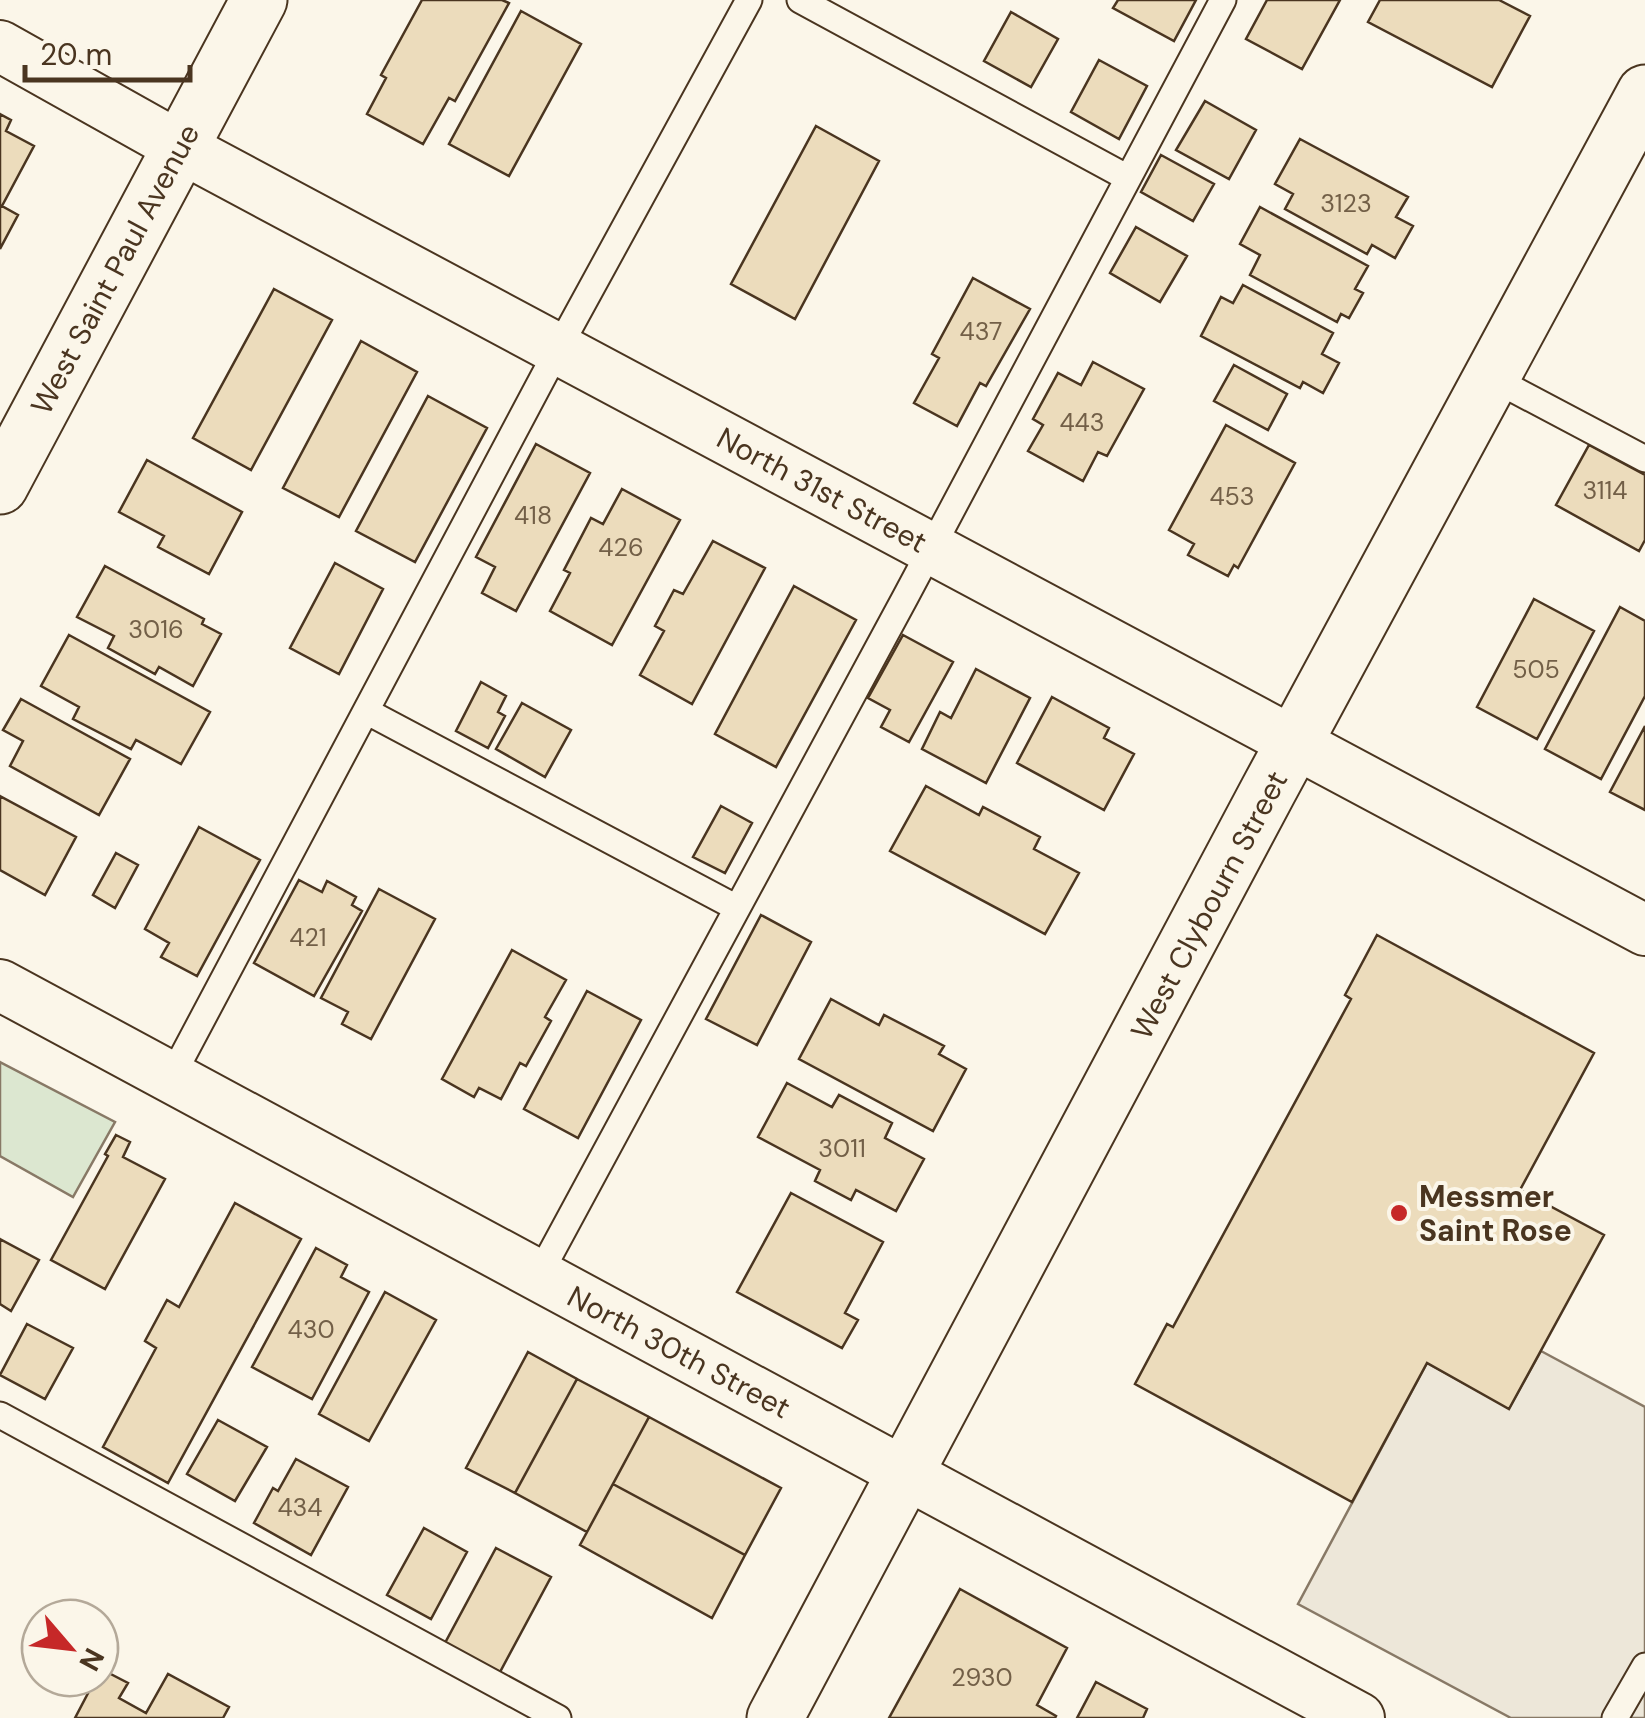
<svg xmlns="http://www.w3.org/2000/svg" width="1645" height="1718" font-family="'DM Sans',sans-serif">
<rect width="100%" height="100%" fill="#fbf6e9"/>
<!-- green -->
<path fill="#dce7d0" stroke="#887966" stroke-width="2.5" d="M0,1062l115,60 -42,75 -73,-41z"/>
<!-- parking -->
<path fill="#ede7d9" stroke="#887966" stroke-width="2.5" d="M1541,1351l104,56v311h-134l-213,-114 129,-241 82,45z"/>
<!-- building -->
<path fill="#ecdcbc" stroke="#4a3520" stroke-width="2.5" d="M422,0h80l7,3 -54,98 -6,-3 -26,46 -56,-30 19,-36 -5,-3z
M1118,0h78l-22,41 -61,-33z
M1267,0h73l-38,69 -56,-30z
M1380,0h119l31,16 -38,71 -124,-65z
M521,11l60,33 -72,132 -60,-32z
M1011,12l47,27 -27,48 -47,-26z
M1099,60l48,26 -28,53 -48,-27z
M1205,101l51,29 -27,49 -53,-29z
M0,114l11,6 -5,11 28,15 -32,60 16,9 -18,34z
M816,126l63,35 -84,158 -64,-35z
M1300,139l108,58 -12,20 17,9 -18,32 -23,-13 -5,9 -82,-45 8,-15 -18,-10z
M1161,155l53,29 -21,37 -52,-29z
M1260,207l108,59 -13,23 8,4 -14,25 -8,-4 -4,8 -87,-47 10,-20 -20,-11z
M1136,227l51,29 -27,46 -50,-29z
M973,278l57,31 -44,77 -6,-3 -23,43 -43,-23 25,-45 -7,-4z
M1243,285l90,48 -11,21 17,9 -16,30 -20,-11 -3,6 -99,-52 20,-39 12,6z
M274,289l58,31 -81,150 -58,-32z
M361,341l56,31 -78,145 -56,-29z
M1093,362l51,27 -37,67 -9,-4 -15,29 -55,-30 15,-26 -10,-6 25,-46 23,12z
M1234,365l53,29 -19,36 -54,-29z
M428,396l59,32 -72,134 -59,-31z
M1226,425l69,38 -57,105 -4,-3 -6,11 -40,-21 6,-11 -25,-14z
M536,444l54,29 -74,138 -34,-18 13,-26 -19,-10z
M1589,445l56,30v65l-6,11 -83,-46z
M147,460l95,52 -33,62 -51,-27 6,-11 -45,-24z
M622,489l58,31 -68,125 -62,-34 20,-38 -6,-3 27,-52 12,6z
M713,541l52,27 -73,136 -52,-29 24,-44 -9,-5 19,-36 9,4z
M335,563l48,26 -44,85 -49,-26z
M105,566l99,53 -2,5 19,10 -28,52 -34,-19 -4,7 -47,-26 6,-12 -37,-19z
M794,586l62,34 -80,147 -61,-33z
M1534,599l60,32 -57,108 -60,-32z
M1620,607l25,14v75l-44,83 -56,-30z
M69,635l141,77 -29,52 -45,-24 -5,9 -58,-30 6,-12 -38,-21z
M903,635l50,27 -44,80 -28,-15 9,-17 -22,-12z
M976,669l54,29 -44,85 -64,-34 18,-37 11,6z
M481,682l25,14 -8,16 7,4 -17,32 -32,-17z
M1052,697l57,31 -5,10 30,16 -30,56 -87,-47z
M21,699l109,60 -31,56 -89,-49 13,-25 -20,-11z
M522,703l49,27 -26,47 -49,-28z
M1645,726v84l-35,-18z
M926,786l53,29 4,-8 57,30 -6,12 45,24 -34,61 -155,-83z
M0,796l76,41 -31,58 -45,-25z
M721,806l31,17 -27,50 -32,-16z
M199,827l61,33 -63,116 -36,-19 8,-14 -24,-14z
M116,853l22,12 -23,43 -22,-13z
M299,880l23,12 5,-11 29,16 -4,8 10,6 -48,85 -60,-33z
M379,889l56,30 -64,120 -29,-15 6,-12 -27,-14z
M761,915l50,27 -54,103 -51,-26z
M1377,935l217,118 -74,137 84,45 -95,174 -82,-46 -75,139 -217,-118 32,-60 6,3 178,-328 -6,-4z
M512,950l54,30 -21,37 6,4 -25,45 -6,-3 -19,36 -22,-11 -5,9 -32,-18z
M587,991l54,29 -63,118 -54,-29z
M831,999l48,26 5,-10 60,31 -5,8 27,15 -33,62 -134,-72z
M787,1083l45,24 7,-12 53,28 -7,15 39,21 -28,52 -40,-21 -5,10 -36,-19 5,-11 -62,-33z
M116,1135l14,7 -7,15 42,22 -60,110 -54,-29 57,-104 -3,-2z
M791,1193l92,49 -38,71 13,7 -16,28 -105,-56z
M235,1203l66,36 -133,244 -65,-36 53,-99 -11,-7 22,-41 12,7z
M0,1239l39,21 -28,51 -11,-7z
M316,1248l31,17 -6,12 28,15 -57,107 -60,-32z
M385,1292l51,28 -67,121 -50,-27z
M27,1324l46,24 -28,51 -45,-24z
M528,1352l49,27 -62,114 -49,-25z
M577,1379l72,38 -62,115 -72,-39z
M649,1417l132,71 -36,67 -132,-71z
M218,1420l49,27 -32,54 -48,-27z
M296,1459l52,28 -37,68 -57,-32 19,-35 5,3z
M613,1484l132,71 -33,63 -132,-73z
M424,1528l43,24 -36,67 -44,-24z
M496,1548l55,29 -51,95 -55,-29z
M960,1589l107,59 -30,57 19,11 -1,2h-166z
M101,1669l27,14 -9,15 27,15 22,-39 61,33 -6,11h-148l21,-40h4z
M1096,1682l51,27 -4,9h-66z"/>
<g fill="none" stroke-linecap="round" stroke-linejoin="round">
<defs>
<path id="lane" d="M800,0l328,178
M1492,378l153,81
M366,711l371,197
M171,1078l387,-729 191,-349
M539,1275l367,-679 317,-596
M0,1415l558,303
M1615,1718l30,-52"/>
<path id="street" d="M0,46l180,101 1465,783
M0,985l1359,733"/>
<path id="secondary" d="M0,486l259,-486
M775,1718l493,-927 377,-698"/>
</defs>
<!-- lane casing -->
<use href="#lane" stroke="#4a3520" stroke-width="29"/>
<!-- street casing -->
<use href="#street" stroke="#4a3520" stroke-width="54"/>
<!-- secondary casing -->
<use href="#secondary" stroke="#4a3520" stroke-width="59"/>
<!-- lane -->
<use href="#lane" stroke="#fbf6e9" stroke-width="25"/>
<!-- street -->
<use href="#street" stroke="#fbf6e9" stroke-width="50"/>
<!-- secondary -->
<use href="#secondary" stroke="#fbf6e9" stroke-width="55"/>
</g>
<!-- markers -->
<circle fill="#c62828" stroke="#fbf6e9" stroke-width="4" cx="1399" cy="1213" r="10"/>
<g text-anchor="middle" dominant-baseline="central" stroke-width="8" stroke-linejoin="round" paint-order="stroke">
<!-- number labels -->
<g font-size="25" fill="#725f47">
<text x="1346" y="203">3123</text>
<text x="981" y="331">437</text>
<text x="1082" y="422">443</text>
<text x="1605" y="490">3114</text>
<text x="1232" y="496">453</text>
<text x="533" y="515">418</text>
<text x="621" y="547">426</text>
<text x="156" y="629">3016</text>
<text x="1536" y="669">505</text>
<text x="308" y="937">421</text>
<text x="842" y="1148">3011</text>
<text x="311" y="1329">430</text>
<text x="300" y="1507">434</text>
<text x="982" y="1677">2930</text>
</g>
<!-- street labels -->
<g font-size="30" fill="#4a3520" stroke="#fbf6e9">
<text transform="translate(115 269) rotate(-62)">West Saint Paul Avenue</text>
<text transform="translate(822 490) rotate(28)">North 31st Street</text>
<text transform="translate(1209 905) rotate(-62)">West Clybourn Street</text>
<text transform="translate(679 1352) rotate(28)">North 30th Street</text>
</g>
<!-- poi labels -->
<g font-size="30" font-weight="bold" fill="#4a3520" stroke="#fbf6e9" text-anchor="start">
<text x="1419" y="1196">Messmer<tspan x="1419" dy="34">Saint Rose</tspan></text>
</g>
</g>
<!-- north arrow -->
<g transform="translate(70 1648) rotate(118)"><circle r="48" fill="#fbf6e9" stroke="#b4a999" stroke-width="2.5"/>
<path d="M0-8L18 38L0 25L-18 38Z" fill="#c62828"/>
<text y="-15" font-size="28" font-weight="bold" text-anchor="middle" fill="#4a3520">N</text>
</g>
<!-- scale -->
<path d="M25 65v15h165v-15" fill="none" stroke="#4a3520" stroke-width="5"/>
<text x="40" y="65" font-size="30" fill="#4a3520" stroke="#fbf6e9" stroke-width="8" paint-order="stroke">20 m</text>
</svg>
